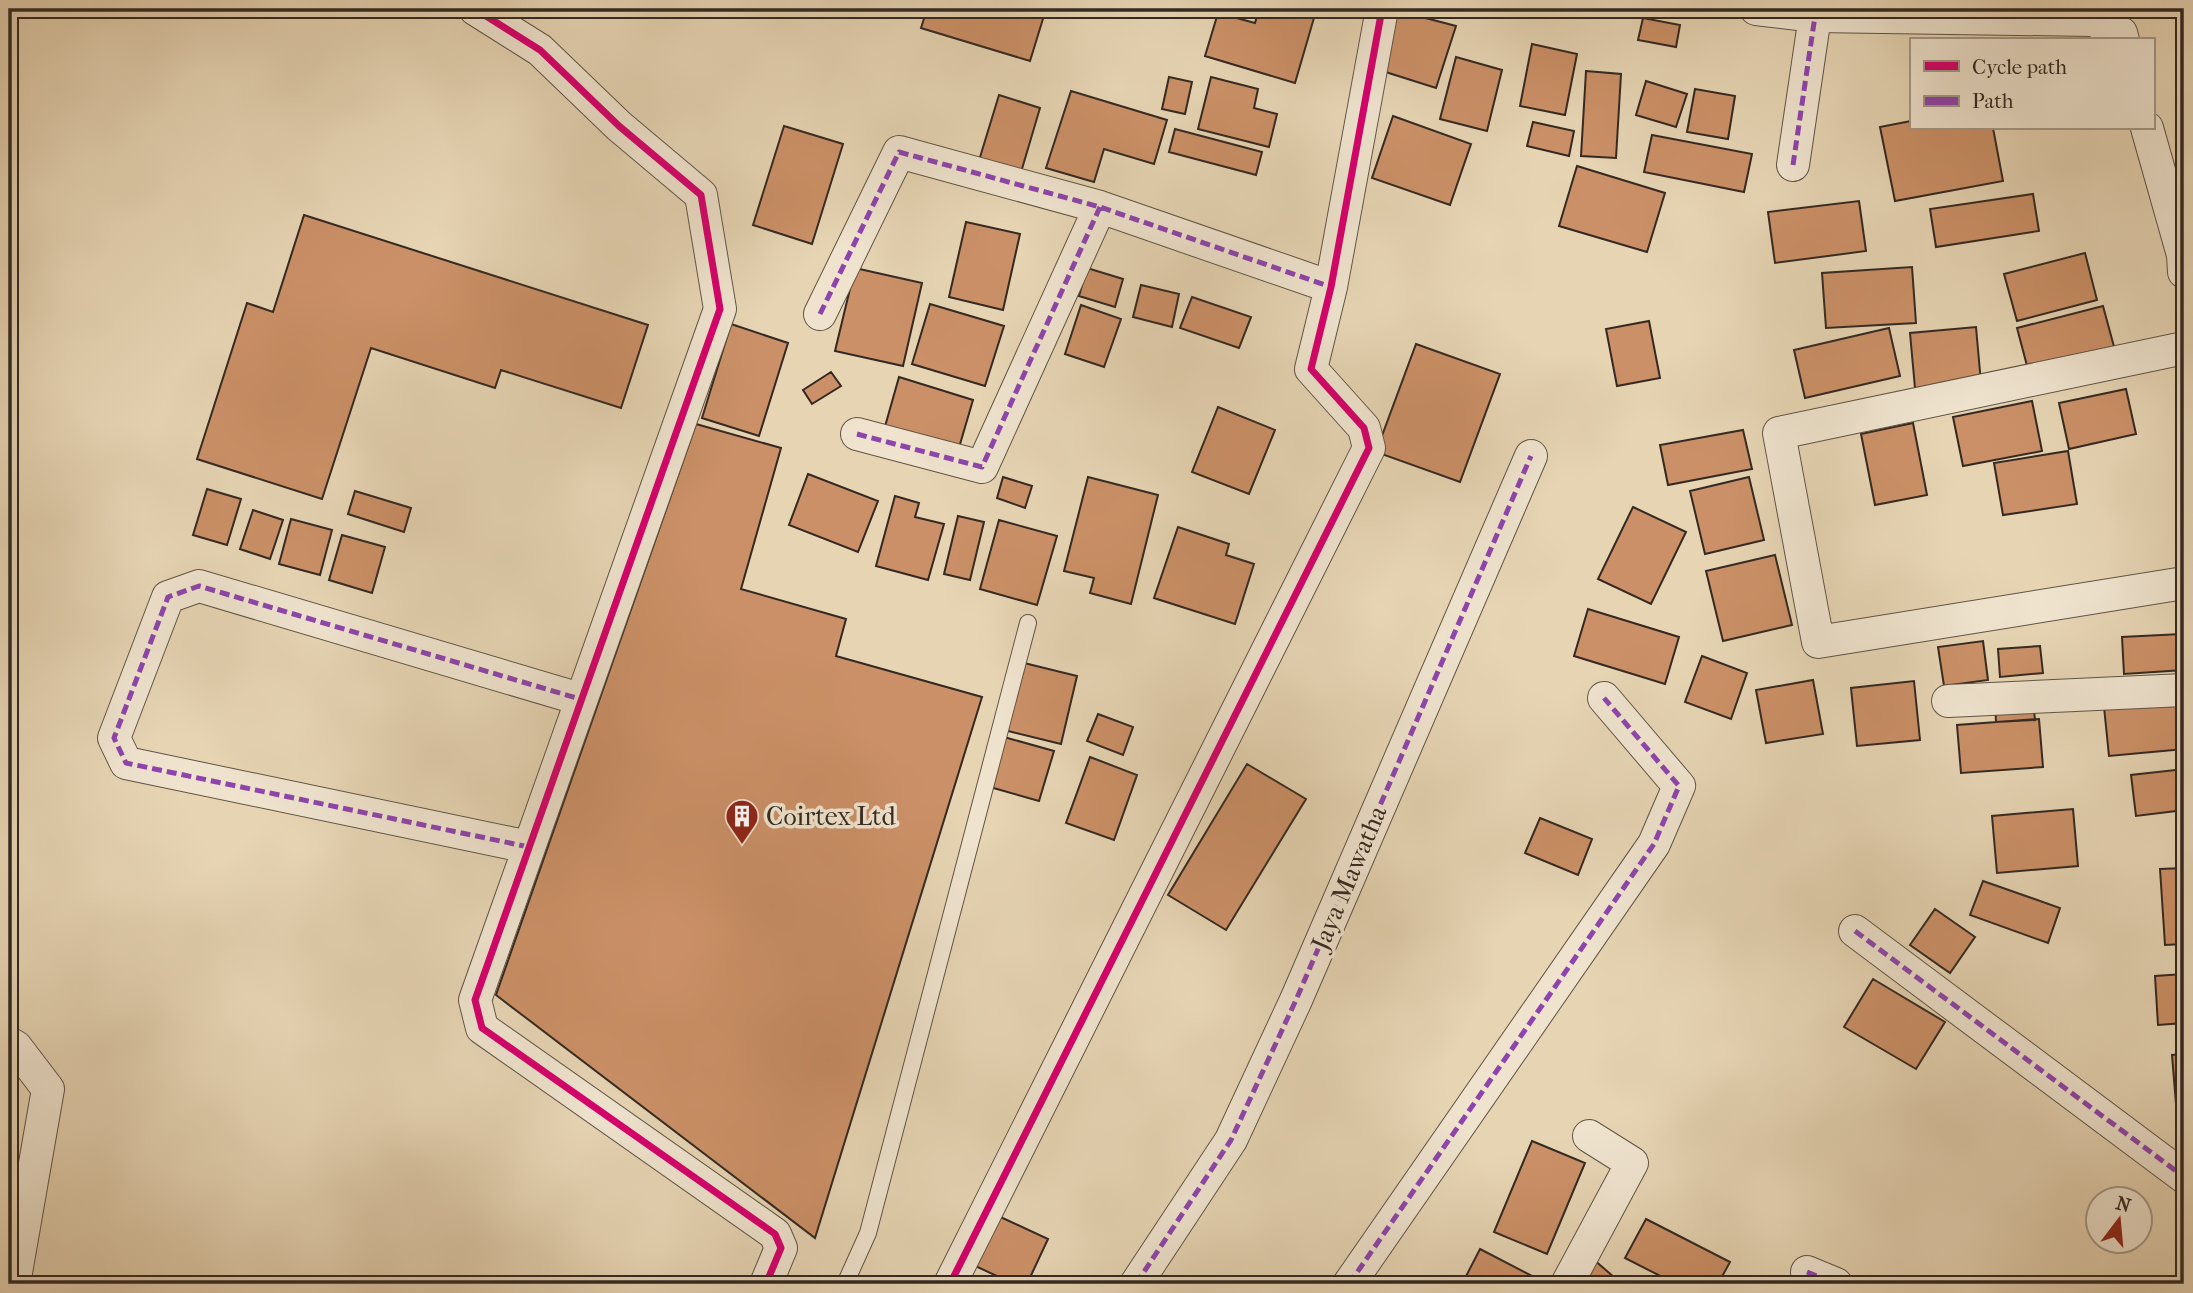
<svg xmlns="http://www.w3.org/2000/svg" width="2193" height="1293" font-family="'IM FELL French Canon',serif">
<rect width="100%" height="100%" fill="#e6d4b3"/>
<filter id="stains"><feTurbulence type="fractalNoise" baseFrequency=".00286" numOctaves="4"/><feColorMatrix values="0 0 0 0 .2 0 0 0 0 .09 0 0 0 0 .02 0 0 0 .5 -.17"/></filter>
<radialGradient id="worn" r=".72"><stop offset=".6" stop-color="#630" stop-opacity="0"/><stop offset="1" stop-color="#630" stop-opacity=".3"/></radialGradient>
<!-- building -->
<path fill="#cb9067" stroke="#342922" stroke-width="2" d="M927,9h119l-16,52 -109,-33z
M1259,9l57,2 -21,72 -90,-27 13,-43 37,10z
M1391,9l65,17 -20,62 -63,-20z
M1643,18l37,7 -4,22 -38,-7z
M1532,44l45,10 -12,61 -45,-9z
M1456,57l46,13 -15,61 -47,-12z
M1586,71l35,3 -5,84 -35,-2z
M1169,77l23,5 -7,32 -23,-5z
M1211,77l47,12 -4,19 23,6 -8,33 -71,-18z
M1646,81l41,13 -11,33 -40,-12z
M1695,89l40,7 -7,43 -41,-7z
M1071,91l96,29 -13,44 -50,-15 -10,33 -48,-14z
M999,95l41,13 -21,71 -42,-12z
M1393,116l78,28 -21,61 -78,-27z
M1911,121v7h82l10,53 -108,20 -15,-74z
M1533,122l41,9 -5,25 -42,-10z
M784,126l59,18 -31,100 -59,-19z
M1175,129l87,23 -6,23 -87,-23z
M1652,135l100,19 -8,38 -100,-20z
M1577,166l88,27 -18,59 -88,-26z
M2033,194l6,37 -103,16 -6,-38z
M1859,201l7,50 -91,12 -7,-51z
M304,215l344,110 -27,83 -120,-38 -6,18 -124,-40 -49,151 -125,-40 50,-156 26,9z
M966,222l54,12 -17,76 -54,-13z
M2085,253l12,47 -80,21 -13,-47z
M1912,267l4,56 -90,5 -4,-55z
M855,268l67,15 -19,83 -68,-15z
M1087,268l36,11 -8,28 -36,-11z
M1141,285l38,9 -7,33 -39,-10z
M1192,297l59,20 -12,31 -59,-20z
M930,304l74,22 -19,60 -73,-22z
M1081,305l40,14 -17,48 -39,-13z
M2103,306l13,48 -86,23 -13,-49z
M1649,321l11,57 -43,8 -11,-57z
M731,324l57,19 -29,93 -57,-18z
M1976,327l5,56 -66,5 -5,-55z
M1889,328l11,48 -95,22 -11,-48z
M1416,344l84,30 -40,108 -84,-30z
M831,372l10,14 -29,18 -9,-14z
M899,377l74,23 -15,51 -74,-21z
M2126,389l10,45 -67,15 -10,-46z
M2032,401l10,50 -79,15 -10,-49z
M1218,407l57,23 -26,64 -57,-22z
M1913,423l14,72 -52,10 -14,-71z
M696,424l85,24 -40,141 105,30 -10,37 146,41 -167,541 -319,-243z
M1743,430l9,39 -84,16 -8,-40z
M2068,451l9,53 -74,11 -9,-52z
M808,474l70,27 -20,51 -69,-27z
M1003,477l29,9 -7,22 -28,-10z
M1088,477l70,18 -27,109 -41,-11 4,-15 -30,-7z
M1749,477l15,63 -59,14 -15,-63z
M207,489l34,10 -14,46 -34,-10z
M355,491l56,17 -7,24 -56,-18z
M895,496l24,7 -4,14 29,7 -16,56 -52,-14z
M1633,507l53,25 -35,72 -53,-25z
M253,510l30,10 -13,39 -30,-10z
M958,516l26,6 -14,58 -26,-6z
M291,519l41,11 -12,45 -41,-11z
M999,520l58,16 -20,69 -57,-16z
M1178,527l51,17 -3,11 28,9 -19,60 -81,-26z
M342,535l43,12 -13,46 -43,-13z
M1775,555l17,70 -69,16 -17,-70z
M1588,609l91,28 -14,47 -91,-28z
M2181,634l3,36 -60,4 -2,-37z
M1983,641l5,39 -44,6 -6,-39z
M2040,646l3,27 -43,4 -2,-28z
M1702,656l45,17 -16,46 -46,-17z
M1020,662l57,14 -16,68 -57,-14z
M1813,680l10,54 -57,9 -10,-53z
M1914,681l6,59 -63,6 -6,-58z
M2033,700l2,20 -39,2 -1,-20z
M2182,700l2,49 -75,7 -5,-49z
M1098,714l35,13 -10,28 -36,-14z
M2039,719l4,48 -82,6 -4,-48z
M1004,737l50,14 -15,50 -49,-14z
M1090,757l47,18 -23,65 -48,-17z
M1247,764l59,35 -80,131 -58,-35z
M2184,769v41l-48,6 -5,-41z
M2073,809l5,57 -81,7 -5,-57z
M1540,818l52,21 -14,36 -53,-22z
M2184,868v76l-19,1 -5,-76z
M1983,881l77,27 -12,35 -78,-28z
M1935,909l40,28 -25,36 -40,-28z
M2184,974v49l-26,2 -3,-49z
M1873,979l72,43 -29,47 -72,-42z
M2184,1054v61l-7,1 -5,-61z
M1532,1141l53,22 -38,91 -53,-22z
M994,1214l54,25 -21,45h-13l-43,-20z
M1646,1219l84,43 -12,22h-42l-51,-26z
M1480,1249l54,28 -4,7h-68z
M1593,1259l29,25h-52z"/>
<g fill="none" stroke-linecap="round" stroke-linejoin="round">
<defs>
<path id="service" d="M845,1284l23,-51 160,-610"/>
<path id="minor" d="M475,9l65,41 79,76 82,69 19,114 -245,691 7,28 293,206 6,14 -15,36
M1756,9l59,7 278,4 28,13 2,7
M2147,128l36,127 1,17
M1793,165l22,-149
M820,314l79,-162 201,55 231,80
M2184,348l-405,85 39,209 366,-59
M857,434l125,33 118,-260
M1948,701l236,-11
M529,847l-403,-84 -12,-25 54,-141 31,-11 381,113
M1855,931l329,246
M9,1043l7,4 32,42 -34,195
M1807,1272l29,12
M950,1284l419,-836 -5,-20 -53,-59 20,-82 51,-278
M1136,1284l95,-144 65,-140 235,-544
M1349,1284l305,-440 25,-58 -75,-88
M1567,1284l65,-121 -43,-27"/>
</defs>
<!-- service casing -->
<use href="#service" stroke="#605446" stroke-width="18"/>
<!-- minor casing -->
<use href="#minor" stroke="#605446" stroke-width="34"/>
<!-- service -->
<use href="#service" stroke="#efe3ce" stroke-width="16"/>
<!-- minor -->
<use href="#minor" stroke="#efe3ce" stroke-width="32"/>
<!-- quiet -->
<path stroke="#8e44ad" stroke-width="5" stroke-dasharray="10 5" stroke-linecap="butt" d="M1793,165l22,-149
M820,314l79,-162 201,55 231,80
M857,434l125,33 118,-260
M529,847l-403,-84 -12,-25 54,-141 31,-11 381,113
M1855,931l329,246
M1807,1272l29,12
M1136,1284l95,-144 65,-140 235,-544
M1349,1284l305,-440 25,-58 -75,-88"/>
<defs>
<path id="cycleway" d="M475,9l65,41 79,76 82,69 19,114 -245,691 7,28 293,206 6,14 -15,36
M950,1284l419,-836 -5,-20 -53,-59 20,-82 51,-278"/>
</defs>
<!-- cycleway casing -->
<use href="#cycleway" stroke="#efe3ce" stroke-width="11"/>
<!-- cycleway -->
<use href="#cycleway" stroke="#d6006c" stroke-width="7"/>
</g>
<!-- icons -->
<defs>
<symbol id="building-pin" viewBox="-11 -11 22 30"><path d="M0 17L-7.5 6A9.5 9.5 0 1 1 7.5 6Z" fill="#8f2418" stroke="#efe3ce"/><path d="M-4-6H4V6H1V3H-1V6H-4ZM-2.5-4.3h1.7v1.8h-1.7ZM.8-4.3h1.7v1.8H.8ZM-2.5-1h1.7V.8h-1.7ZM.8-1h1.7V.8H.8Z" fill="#fff"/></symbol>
</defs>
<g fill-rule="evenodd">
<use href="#building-pin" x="723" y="797" width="38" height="52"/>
</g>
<g text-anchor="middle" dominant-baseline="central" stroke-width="7" stroke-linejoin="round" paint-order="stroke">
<!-- poi labels -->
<g font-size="26" fill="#342922" stroke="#efe3ce" text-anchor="start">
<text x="766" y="816">Coirtex Ltd</text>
</g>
<!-- street labels -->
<g font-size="26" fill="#342922" stroke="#efe3ce">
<text transform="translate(1349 878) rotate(-67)">Jaya Mawatha</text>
</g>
</g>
<!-- margin -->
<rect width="2193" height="1293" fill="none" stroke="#e6d4b3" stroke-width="35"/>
<rect x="10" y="10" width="2172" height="1272" fill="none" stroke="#342922" stroke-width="3.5"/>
<rect x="18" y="18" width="2158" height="1258" fill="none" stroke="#342922" stroke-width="2"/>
<!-- legend -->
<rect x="1910" y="38" width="245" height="91" fill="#efe3ce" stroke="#a49989" stroke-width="2"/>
<rect x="1924" y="61" width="35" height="10" fill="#d6006c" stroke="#a49989" stroke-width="2"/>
<text x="1972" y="74" font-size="21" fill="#342922">Cycle path</text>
<rect x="1924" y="96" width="35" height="10" fill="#8e44ad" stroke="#a49989" stroke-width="2"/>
<text x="1972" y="108" font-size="21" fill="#342922">Path</text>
<!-- north arrow -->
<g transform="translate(2119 1220) rotate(16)"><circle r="33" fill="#efe3ce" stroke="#a49989" stroke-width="2"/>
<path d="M0-5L12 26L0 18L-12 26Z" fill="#8f2418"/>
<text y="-10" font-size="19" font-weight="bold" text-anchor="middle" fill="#342922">N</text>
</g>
<rect width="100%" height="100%" filter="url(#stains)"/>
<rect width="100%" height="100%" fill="url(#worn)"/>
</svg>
